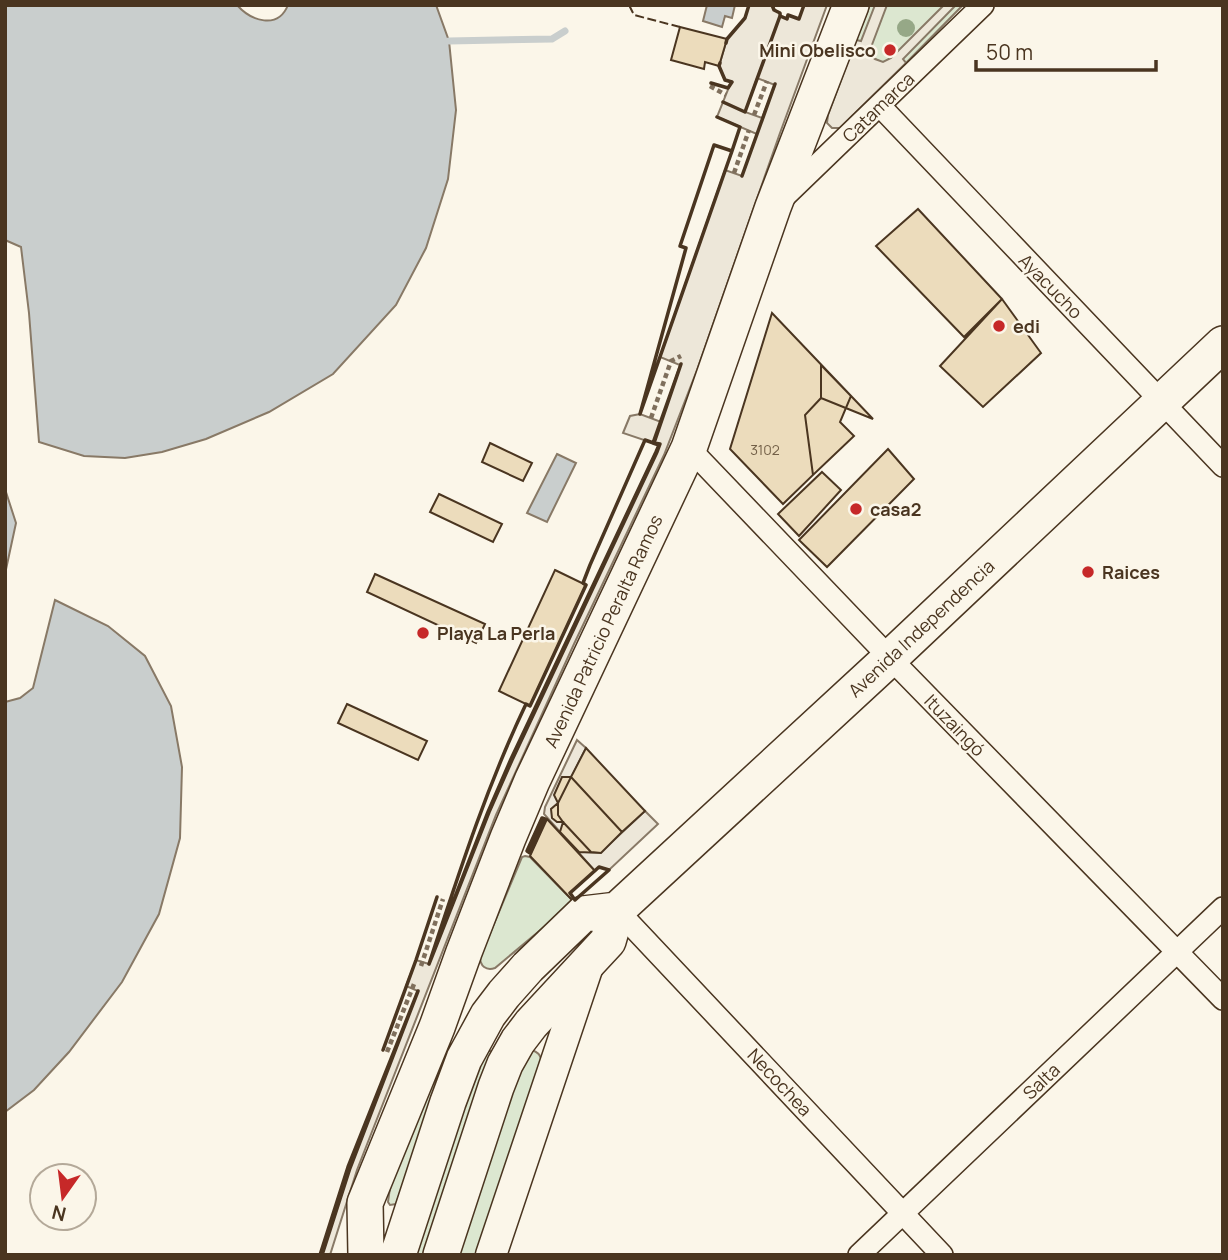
<svg xmlns="http://www.w3.org/2000/svg" width="1228" height="1260" font-family="Manrope,sans-serif">
<rect width="100%" height="100%" fill="#fbf6e9"/>
<!-- green -->
<path fill="#dce7d0" stroke="#887966" stroke-width="2" d="M870,5h93l-57,58 -10,-9 -11,8h-5l-9,-6v-10l-15,-6z
M525,856l5,1 44,45 -79,66c-9,3 -15,-2 -15,-11l42,-100z
M450,1048l-54,156 -6,1 -2,-3c6,-52 36,-106 60,-153z
M531,1050c7,2 9,4 11,12l-65,193h-23l54,-163z
M487,1051h5l-67,204h-12l61,-182z"/>
<!-- parking -->
<path fill="#ede7d9" stroke="#887966" stroke-width="2" fill-rule="evenodd" d="M749,5h23l3,5 5,3 1,3 6,2 1,-3 11,4 5,-14h23l-47,128 -83,237 -33,85 -90,189 -78,171 -139,355 -27,85h-8l28,-87 68,-177 -12,-5 10,-26 13,4 60,-152 23,-52 147,-315 -36,-12 7,-17 10,-2 21,8 19,-57 -20,-8 65,-187 17,6 15,-42 -40,-17 14,-35 -6,-2 -6,-14 8,-27 18,-21zM757,78l18,7 -13,33 -17,-6z
M875,5h12l-17,45 1,6 4,3 8,3 8,-4 53,-53h12l-53,54 3,4 -54,53 -12,12h-8l-5,-5 1,-8 28,-75 5,1z
M577,740l9,8 -28,55v12l5,7 27,30h11l44,-41 13,13 -49,46 -10,-3 -4,4 -51,-57 1,-7z"/>
<!-- water -->
<path fill="#c9cecd" stroke="#887966" stroke-width="2" d="M5,5h232c14,16 41,25 51,0h148l13,36 7,69 -8,69 -22,69 -30,57 -63,69 -64,38 -63,27 -44,13 -37,6 -41,-2 -45,-14 -10,-129 -8,-66 -16,-7z
M707,5h28l-3,13 -7,-2 -3,11 -19,-6z
M557,454l19,9 -29,59 -20,-9z
M5,489l11,34 -11,51z
M55,600l53,26 37,30 26,50 11,61 -2,71 -21,76 -37,68 -53,70 -35,38 -29,22v-410l15,-4 13,-10z"/>
<g fill="none" stroke-linecap="round" stroke-linejoin="round">
<!-- stream -->
<path stroke="#c9cecd" stroke-width="7" d="M449,41l103,-2 13,-8"/>
</g>
<!-- building -->
<path fill="#ecdcbc" stroke="#4a3520" stroke-width="2" d="M680,27l47,12 -8,27 -14,-4 -1,7 -33,-9z
M918,209l84,90 -38,38 -88,-91z
M1002,299l39,54 -58,54 -43,-41z
M772,313l101,106 -52,-21 -16,17 8,60 -30,29 -53,-55z
M821,365l30,31 -11,26 14,14 -41,39 -8,-60 16,-17z
M490,443l42,20 -9,18 -41,-19z
M888,449l26,30 -87,88 -28,-27z
M822,472l19,18 -42,46 -21,-22z
M439,494l63,30 -9,18 -63,-30z
M555,570l31,15 -56,121 -31,-15z
M375,574l110,50 -9,19 -109,-51z
M347,704l80,37 -9,19 -80,-37z
M586,748l59,63 -23,21 -51,-55z
M562,777h9l51,55 -21,21 -22,-1 -19,-20 3,-10h-6l-5,-4 -1,-9 7,-6 -4,-8z
M571,777l51,55 -21,21 -10,-1 -28,-30 -5,-7v-12z
M547,819l48,52 -25,22 5,7 -1,2 -44,-46z"/>
<g fill="none" stroke-linecap="round" stroke-linejoin="round">
<defs>
<path id="street" d="M880,106l343,360
M783,198l200,-193
M689,448l201,210 333,341
M617,910l325,345
M859,1255l364,-347"/>
<path id="secondary" d="M491,1255l98,-292"/>
<path id="primary" d="M617,910l273,-252 333,-314
M366,1255l-1,-52 72,-176 27,-75 44,-114 24,-57 157,-333 84,-241 78,-202
M398,1255l50,-153 16,-43 24,-44 16,-21 24,-27 55,-53 34,-4
M441,1255l55,-168 9,-23 13,-23 13,-17 77,-83 9,-31"/>
</defs>
<!-- street casing -->
<use href="#street" stroke="#4a3520" stroke-width="24"/>
<!-- secondary casing -->
<use href="#secondary" stroke="#4a3520" stroke-width="33"/>
<!-- primary casing -->
<use href="#primary" stroke="#4a3520" stroke-width="38"/>
<!-- path -->
<path stroke="#7f6f5c" stroke-width="4.5" stroke-dasharray="5 3.5" stroke-linecap="butt" d="M710,86l16,9
M754,115l13,-34
M734,173l15,-43
M651,418l20,-57 10,-5
M421,966l22,-67
M387,1052l27,-68"/>
<!-- street -->
<use href="#street" stroke="#fbf6e9" stroke-width="21"/>
<!-- secondary -->
<use href="#secondary" stroke="#fbf6e9" stroke-width="30"/>
<!-- primary -->
<use href="#primary" stroke="#fbf6e9" stroke-width="35"/>
<!-- fence -->
<path stroke="#4a3520" stroke-width="2" stroke-dasharray="9 3.5" stroke-linecap="butt" d="M629,5l5,10 46,12"/>
<!-- wall -->
<path stroke="#4a3520" stroke-width="3.5" d="M772,5l2,5 6,3v3
M726,43l1,-4 18,-21 4,-13
M711,83l17,5 4,-6 -7,-2 -6,-14 1,-3
M723,102l22,10 35,-96 7,3 1,-4 11,4 5,-14
M717,117l23,10 -9,27
M714,145l18,6 -92,263 46,-166 -6,-2z
M742,176l33,-92
M681,364l-27,79 6,1 -3,8 -145,308 -23,52 -60,152 59,-152 23,-53 145,-307 3,-7 -6,-2z
M645,440l14,5 -3,7 -145,307 -23,53 -59,152c29,-88 57,-176 97,-260l4,2 56,-121 -3,-2 7,-18z
M542,818l3,1 -15,34 -3,-2z
M599,867l10,3 -34,30 -5,-7z
M383,1050l33,-90 21,-63
M320,1255l28,-88 70,-176 -68,177 -28,87"/>
</g>
<!-- trees -->
<circle fill="#96a887" cx="906" cy="28" r="9"/>
<!-- markers -->
<g fill="#c62828" stroke="#fbf6e9" stroke-width="2.5">
<circle cx="890" cy="50" r="7"/>
<circle cx="999" cy="326" r="7"/>
<circle cx="856" cy="509" r="7"/>
<circle cx="1088" cy="572" r="7"/>
<circle cx="423" cy="633" r="7"/>
</g>
<g text-anchor="middle" dominant-baseline="central" stroke-width="5" stroke-linejoin="round" paint-order="stroke">
<!-- number labels -->
<g font-size="14" fill="#725f47">
<text x="765" y="449">3102</text>
</g>
<!-- poi labels -->
<g font-size="18" font-weight="bold" fill="#4a3520" stroke="#fbf6e9" text-anchor="start">
<text x="876" y="50" text-anchor="end">Mini Obelisco</text>
<text x="1013" y="326">edi</text>
<text x="870" y="509">casa2</text>
<text x="1102" y="572">Raices</text>
<text x="437" y="633">Playa La Perla</text>
</g>
<!-- street labels -->
<g font-size="18" fill="#4a3520" stroke="#fbf6e9">
<text transform="translate(878 107) rotate(-44)">Catamarca</text>
<text transform="translate(1051 286) rotate(46)">Ayacucho</text>
<text transform="translate(921 628) rotate(-43)">Avenida Independencia</text>
<text transform="translate(603 631) rotate(-65)">Avenida Patricio Peralta Ramos</text>
<text transform="translate(955 725) rotate(46)">Ituzaingó</text>
<text transform="translate(1041 1081) rotate(-44)">Salta</text>
<text transform="translate(780 1082) rotate(47)">Necochea</text>
</g>
</g>
<!-- border -->
<rect width="1228" height="1260" fill="none" stroke="#4a3520" stroke-width="14"/>
<!-- north arrow -->
<g transform="translate(63 1197) rotate(194)"><circle r="33" fill="#fbf6e9" stroke="#b4a999" stroke-width="2"/>
<path d="M0-5L12 26L0 18L-12 26Z" fill="#c62828"/>
<text y="-10" font-size="19" font-weight="bold" text-anchor="middle" fill="#4a3520">N</text>
</g>
<!-- scale -->
<path d="M976 60v10h180v-10" fill="none" stroke="#4a3520" stroke-width="3.5"/>
<text x="986" y="60" font-size="21" fill="#4a3520" stroke="#fbf6e9" stroke-width="5" paint-order="stroke">50 m</text>
</svg>
